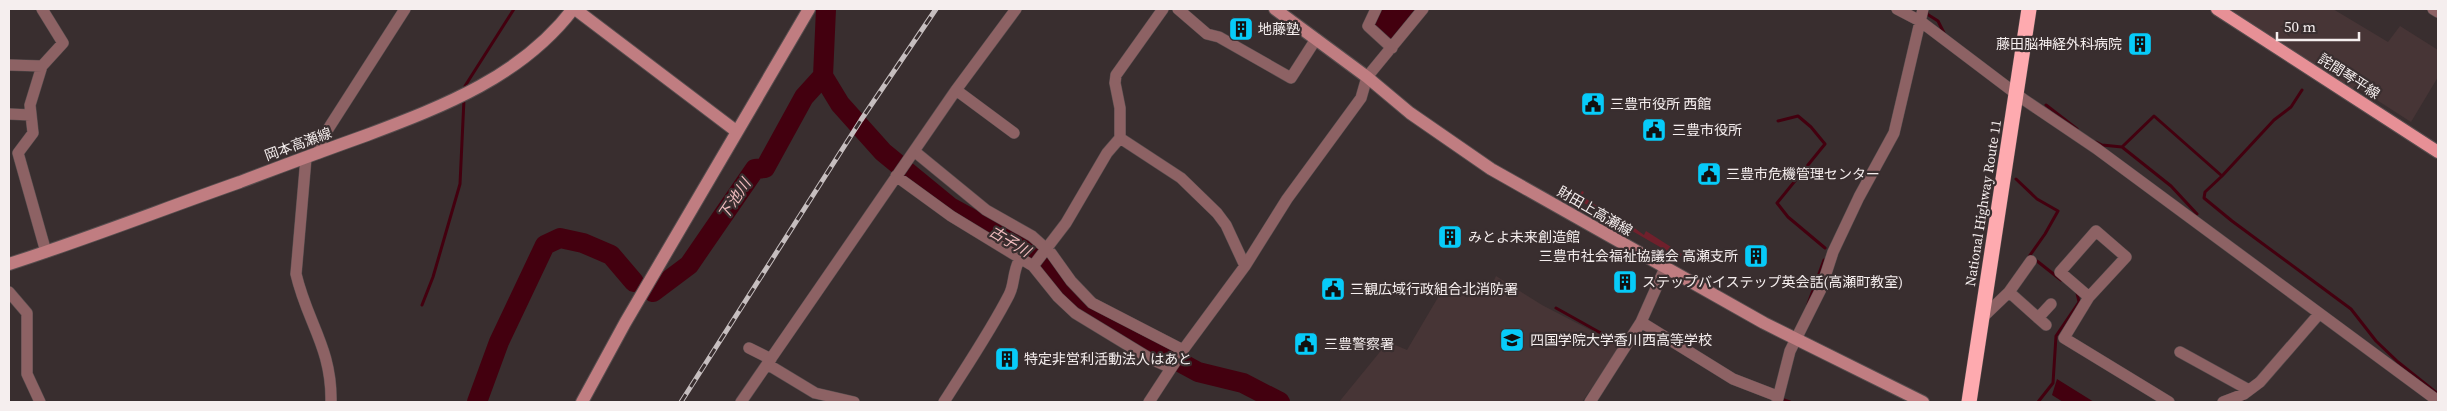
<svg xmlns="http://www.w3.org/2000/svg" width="2447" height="411" font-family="'Source Serif 4','Noto Sans JP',serif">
<rect width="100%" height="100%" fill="#392e2f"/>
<!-- built -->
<path fill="#473536" d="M2230,9h103l55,33 12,-16 38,24v27l-27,45 -56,-36 -3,4z
M1496,276l46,29 79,41 -39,56h-243l49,-60 19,8 36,-61 46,2z"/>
<!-- green -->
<path fill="#70202c" d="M1582,191l2,1 -2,4 34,23 2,-3 26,19 2,-4 36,23 -3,4 -102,-59z"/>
<!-- water -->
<path fill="#43000f" d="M1378,9h37l-25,32 -19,-17z
M2057,379l37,23h-31l-11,-7z"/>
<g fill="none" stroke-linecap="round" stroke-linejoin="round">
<!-- stream -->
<path stroke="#43000f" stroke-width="3" d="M1927,12v2l11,7 6,12
M465,90v-4l49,-77
M2046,105l31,24
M1778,121l20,-5 13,11 14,17 -48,59 11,14 37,31
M2096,142l6,3 20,2 32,-31 68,60 52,-56 17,-13 11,-17
M2122,147l49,39 26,28
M2222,176l-17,16 -1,6 28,23 119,88 25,32 22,21 40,32
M2016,179l21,20 21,12 -13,23 -17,24
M2037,261l24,19
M1808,304l16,-44
M422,305l11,-28 27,-93 4,-85
M1556,308l68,38
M1781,399l9,3
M2038,402l15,-19 3,-47 23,-34 -2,-9
M2242,402h2"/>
<!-- river -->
<path stroke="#43000f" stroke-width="20" d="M826,9l-3,67 17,28 43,48 67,55 73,40 26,20 26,34 27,19 96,52 45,11 37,19
M653,292l36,-27 66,-96 10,-1 39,-71 19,-21
M477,402l22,-60 46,-97 15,-7 23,5 28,12 23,27"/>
<defs>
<path id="street" d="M42,9l21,34 -21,23 -12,39 3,28 -15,20 28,99
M1178,9l29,25 12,3 72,41 25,-39
M1376,9l-8,17 24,22
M1897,9l23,12 103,78 74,50 341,252
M2433,9l5,3
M9,65l33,1
M956,90l58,43
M9,114l22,1
M1120,138l61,40 36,35 9,12 19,41
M914,151l72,59 46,26 19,17 20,28 21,22 91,47
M319,153l2,-12 9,-15 75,-117
M306,158l-10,116c11,48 36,74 35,128
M896,176l55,40 82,50 25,31 17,16 74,45 22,10
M1033,266l33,-43 41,-70 13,-15v-30l-5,-25 1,-8 47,-66
M9,292l18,21v61l13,28
M2009,292l37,33
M2089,297l-29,-25 36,-41 30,26 -37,40 -25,41 105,64
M1982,318l27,-26 22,-31
M2038,318l13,-14
M1641,322l92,57 44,17
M749,348l22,11
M2180,352l69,38
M767,364l48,29 39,9
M741,402l215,-312 60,-81
M944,402c22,-35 46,-70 65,-107 6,-11 3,-22 11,-37
M1149,402l34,-52 62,-84 42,-67 74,-101 6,-21 56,-68
M1590,402l51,-80 24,-54
M1777,402l13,-51 31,-62 12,-37 26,-55 35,-64 29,-124
M2223,402l21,-8 16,-12 59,-68"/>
<path id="secondary" d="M575,9l161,122
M1275,9l92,68 43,36 81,56 273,154 159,79
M9,264c78,-25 154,-55 231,-82 42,-16 85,-32 127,-47 77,-29 155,-59 206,-126
M582,402l43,-79 184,-314"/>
<path id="primary" d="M2217,9l221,143"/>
<path id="highway" d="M1969,402l60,-393"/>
</defs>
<!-- street casing -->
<use href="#street" stroke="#574d4e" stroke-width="12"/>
<!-- secondary casing -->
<use href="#secondary" stroke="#574d4e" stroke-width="14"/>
<!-- primary casing -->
<use href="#primary" stroke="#574d4e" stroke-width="14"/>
<!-- highway casing -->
<use href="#highway" stroke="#574d4e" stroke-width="16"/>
<!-- street -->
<use href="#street" stroke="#8d6264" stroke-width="11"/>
<!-- secondary -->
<use href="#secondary" stroke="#c07d81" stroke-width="12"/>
<!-- primary -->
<use href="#primary" stroke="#e79096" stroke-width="12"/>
<!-- highway -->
<use href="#highway" stroke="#feaaaf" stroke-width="15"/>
<defs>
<path id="rail" d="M681,402l180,-282 75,-111"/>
</defs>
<!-- rail casing -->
<use href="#rail" stroke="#c6bebf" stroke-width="5"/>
<!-- rail -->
<use href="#rail" stroke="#392e2f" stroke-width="3" stroke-dasharray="9" stroke-linecap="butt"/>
</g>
<!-- icons -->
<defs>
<symbol id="building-square" viewBox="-11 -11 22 22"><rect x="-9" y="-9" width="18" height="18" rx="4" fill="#07cbf9" stroke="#392e2f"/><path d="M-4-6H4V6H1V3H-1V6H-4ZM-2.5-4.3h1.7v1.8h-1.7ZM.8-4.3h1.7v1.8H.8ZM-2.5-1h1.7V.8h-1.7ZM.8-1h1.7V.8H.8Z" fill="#111"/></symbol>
<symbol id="civic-square" viewBox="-11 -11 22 22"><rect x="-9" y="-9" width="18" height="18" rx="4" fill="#07cbf9" stroke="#392e2f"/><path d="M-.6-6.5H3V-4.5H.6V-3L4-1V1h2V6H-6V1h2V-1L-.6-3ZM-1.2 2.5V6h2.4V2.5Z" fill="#111"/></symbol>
<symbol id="school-square" viewBox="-11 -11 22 22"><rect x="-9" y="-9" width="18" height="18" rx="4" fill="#07cbf9" stroke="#392e2f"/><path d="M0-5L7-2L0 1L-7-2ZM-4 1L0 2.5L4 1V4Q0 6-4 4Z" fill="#111"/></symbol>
</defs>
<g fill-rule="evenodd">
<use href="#building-square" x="1227" y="15" width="28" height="28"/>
<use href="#building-square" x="2126" y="30" width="28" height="28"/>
<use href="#civic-square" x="1579" y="90" width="28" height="28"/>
<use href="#civic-square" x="1640" y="116" width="28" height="28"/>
<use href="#civic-square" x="1695" y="160" width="28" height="28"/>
<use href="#building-square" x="1436" y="223" width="28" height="28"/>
<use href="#building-square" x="1742" y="242" width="28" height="28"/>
<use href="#building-square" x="1611" y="268" width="28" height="28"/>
<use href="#civic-square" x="1319" y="275" width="28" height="28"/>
<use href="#school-square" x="1498" y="326" width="28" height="28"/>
<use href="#civic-square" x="1292" y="330" width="28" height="28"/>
<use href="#building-square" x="993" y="345" width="28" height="28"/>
</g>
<g text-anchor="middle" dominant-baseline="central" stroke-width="4.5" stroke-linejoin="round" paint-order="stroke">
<!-- poi labels -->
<g font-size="14" fill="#f5eeee" stroke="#392e2f" text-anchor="start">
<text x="1258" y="29">地藤塾</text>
<text x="2122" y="44" text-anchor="end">藤田脳神経外科病院</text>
<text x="1610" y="104">三豊市役所 西館</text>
<text x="1672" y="130">三豊市役所</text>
<text x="1726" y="174">三豊市危機管理センター</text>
<text x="1468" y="237">みとよ未来創造館</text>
<text x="1738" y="256" text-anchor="end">三豊市社会福祉協議会 高瀬支所</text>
<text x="1642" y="282">ステップバイステップ英会話(高瀬町教室)</text>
<text x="1350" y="289">三観広域行政組合北消防署</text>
<text x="1530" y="340">四国学院大学香川西高等学校</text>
<text x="1324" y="344">三豊警察署</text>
<text x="1024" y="359">特定非営利活動法人はあと</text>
</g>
<!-- street labels -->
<g font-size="14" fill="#f5eeee" stroke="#392e2f">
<text transform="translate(2349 76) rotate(33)">詫間琴平線</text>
<text transform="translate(298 144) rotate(-20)">岡本高瀬線</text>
<text transform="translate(1983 203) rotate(-81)">National Highway Route 11</text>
<text transform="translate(1595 211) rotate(30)">財田上高瀬線</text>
</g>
<!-- water labels -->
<g font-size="15" font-style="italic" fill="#f0bbbd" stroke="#392e2f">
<text transform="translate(734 199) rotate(-56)">下池川</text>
<text transform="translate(1010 241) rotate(31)">古子川</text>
</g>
</g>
<!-- border -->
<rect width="2447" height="411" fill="none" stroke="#f5eeee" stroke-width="20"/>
<!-- scale -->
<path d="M2277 32v8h82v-8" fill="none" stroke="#f5eeee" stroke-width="2.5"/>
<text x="2284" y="32" font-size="15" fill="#f5eeee" stroke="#392e2f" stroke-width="4" paint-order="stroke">50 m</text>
</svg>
